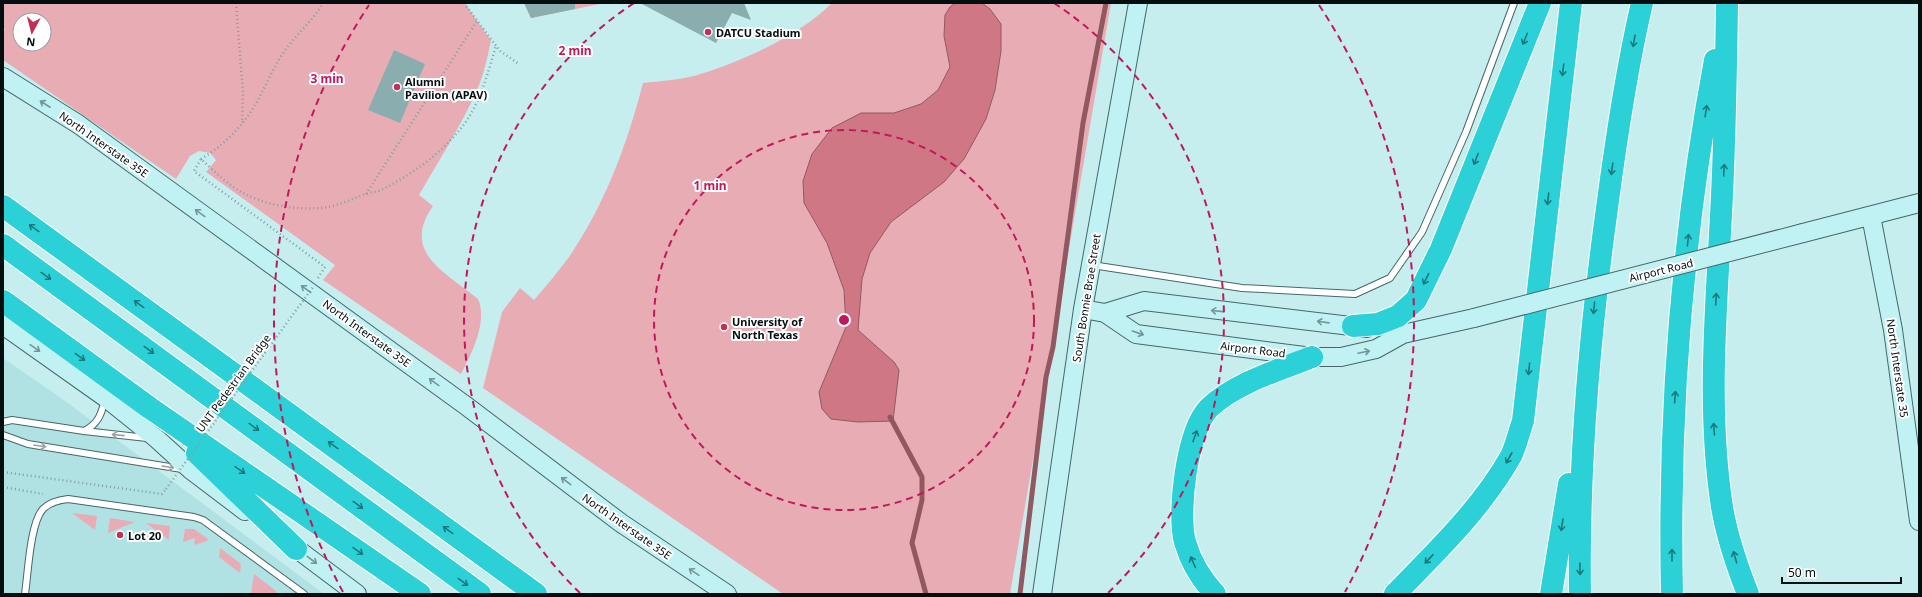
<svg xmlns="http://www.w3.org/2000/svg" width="1922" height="597" font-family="'Noto Sans',sans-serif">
<rect width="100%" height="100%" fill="#c7eeef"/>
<!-- built -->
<path fill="#b0e1e3" d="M3,358l58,40 263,196h-321z"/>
<!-- green -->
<path fill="#e8adb4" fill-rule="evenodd" d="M3,3h462l12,18 14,19c-3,16 -7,34 -14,50 -16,36 -38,70 -58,105l14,11c-33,47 14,67 45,93 10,21 -6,55 -17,75l-138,-94 12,-15 -129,-93 10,-12 -6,-7 -11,-2 -9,5 -14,23 -173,-119v-27l2,-4 -2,-1zM20,20h24v24h-24z
M524,3h81l-74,15z
M832,3h123l-5,4 -6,29 6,31 -12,23 -17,14 -27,9h-33l-57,90 23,40 17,47 2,37 -27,65 75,-30 -36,-32 4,-51 8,-26 21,-31 53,-40 20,-23 22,-40 9,-29 6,-39 -11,-42 -8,-6h129l-101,591h-227l-300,-206 19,-76 18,-24 14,12c12,-14 24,-28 35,-43 36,-53 58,-112 74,-174 17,-2 35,-3 51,-7 45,-13 105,-40 138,-73z
M72,513l25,3 -2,14z
M110,518l25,4 -27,11z
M146,523l24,3 -1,14z
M185,529h9l14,10 -1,2 -13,4 1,-7 -12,4z
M220,548l21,16 -1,9 -21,-16z
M254,574l22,17v3h-25z"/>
<!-- water -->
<path fill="#cf7784" stroke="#925861" d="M955,3h27l8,6 11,15v27l-6,39 -9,29 -22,40 -20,23 -53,40 -21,31 -8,26 -4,51 36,32 5,8 -6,51 -35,1 -27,-3 -9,-10 -3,-17 27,-65 -2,-37 -17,-47 -23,-40 -1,-22 9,-27 20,-26 29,-15h33l27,-9 17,-14 12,-23 -6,-31 1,-21 5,-8z"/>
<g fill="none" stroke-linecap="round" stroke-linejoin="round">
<!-- stream -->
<path stroke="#925861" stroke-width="5" d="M890,417l32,60v23l-10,43 14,51
M1020,594l26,-217 7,-30 30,-224 23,-120"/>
</g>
<!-- building -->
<path fill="#8aaeb0" d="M524,3h51v6l-44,9z
M640,3h104l7,17 -19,-7 -16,30z
M394,50l31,14 -25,59 -32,-13z"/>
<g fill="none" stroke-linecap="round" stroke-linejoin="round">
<defs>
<path id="lane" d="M1092,265l150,23 113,6 35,-16 32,-46 44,-100 48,-129
M3,422l9,-2 72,11 63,7
M84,431c14,-7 17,-16 21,-31
M3,435l25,9 154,25
M25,594c3,-20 5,-71 18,-85 7,-7 16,-9 25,-10l126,18 9,3 101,74"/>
<path id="secondary" d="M3,77l75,47 387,281 156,118 106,71
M1871,216l22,114 26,191
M1803,233l116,-30
M1083,309l22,4 31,21 176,23h29l35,-8 27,-15 71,-16
M1105,313l39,-12 223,27
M3,325l103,73 51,41 34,31 54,41
M285,540l72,54
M1042,594l41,-285 55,-306"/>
<path id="highway" d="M1727,3c-1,71 -2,141 -6,212 -5,97 -14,195 1,292 5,30 15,59 26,87
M3,206l533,388
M3,245l477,349
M3,301l147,107 270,186
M1353,326l25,-2 20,-8 18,-16 25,-51 99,-246
M197,453l99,96
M1215,594c-14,-15 -24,-31 -30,-52 -8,-29 2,-112 24,-134 26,-25 70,-38 103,-51
M1395,594c41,-42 87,-86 116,-138 5,-10 8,-24 12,-35l48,-418
M1551,594l18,-110
M1580,594c-2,-131 9,-256 27,-386 9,-68 19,-137 35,-205
M1672,594c-4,-179 10,-358 43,-534"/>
</defs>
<!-- lane casing -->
<use href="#lane" stroke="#456869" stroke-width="8"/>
<!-- secondary casing -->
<use href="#secondary" stroke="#456869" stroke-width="20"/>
<!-- highway casing -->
<use href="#highway" stroke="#fff" stroke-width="24"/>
<!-- path -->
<path stroke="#829fa0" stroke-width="2.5" stroke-dasharray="1 3" stroke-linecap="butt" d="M236,3l7,91 -1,29
M464,3l36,48 19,13
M201,159c25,-15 46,-37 59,-63 9,-17 17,-36 29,-51 11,-14 25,-26 34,-42
M366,194l111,-173
M318,278l7,-11 -131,-96 7,-12c13,12 27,26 42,34 22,12 52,17 77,15 17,-1 31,-9 46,-14 5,-2 10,-2 15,-4 33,-16 68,-42 88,-73 13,-21 20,-48 27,-71
M3,472l159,22 4,-5
M3,487l40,7"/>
<!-- lane -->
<use href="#lane" stroke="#fff" stroke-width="6"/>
<!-- secondary -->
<use href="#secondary" stroke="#c0f1f3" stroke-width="18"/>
<!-- highway -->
<use href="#highway" stroke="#2cd0d7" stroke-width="22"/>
<defs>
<path id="secondary-bridge" d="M1474,318l329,-85"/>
</defs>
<!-- secondary-bridge casing -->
<use href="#secondary-bridge" stroke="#456869" stroke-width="20" stroke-linecap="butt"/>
<!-- path-bridge -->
<path stroke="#829fa0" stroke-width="2.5" stroke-dasharray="1 3" stroke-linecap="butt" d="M166,489l147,-202"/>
<!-- secondary-bridge -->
<use href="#secondary-bridge" stroke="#c0f1f3" stroke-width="18"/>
</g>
<!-- one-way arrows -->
<defs><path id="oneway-shaft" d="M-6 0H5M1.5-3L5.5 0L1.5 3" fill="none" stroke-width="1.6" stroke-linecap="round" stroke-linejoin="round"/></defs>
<g stroke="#1a797d">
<use href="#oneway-shaft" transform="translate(1525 39) rotate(112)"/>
<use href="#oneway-shaft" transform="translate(1634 41) rotate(100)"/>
<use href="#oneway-shaft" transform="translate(1563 70) rotate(97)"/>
<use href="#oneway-shaft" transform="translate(1706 111) rotate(-81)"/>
<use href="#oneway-shaft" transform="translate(1476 159) rotate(111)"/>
<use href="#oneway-shaft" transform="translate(1612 169) rotate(98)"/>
<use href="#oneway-shaft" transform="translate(1724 170) rotate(-87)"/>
<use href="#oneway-shaft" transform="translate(1548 199) rotate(97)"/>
<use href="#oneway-shaft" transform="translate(34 228) rotate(-144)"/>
<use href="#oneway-shaft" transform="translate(1688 240) rotate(-84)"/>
<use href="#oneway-shaft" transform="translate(46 276) rotate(36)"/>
<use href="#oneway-shaft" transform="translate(1426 279) rotate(116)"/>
<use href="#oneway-shaft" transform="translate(1716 299) rotate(-87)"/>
<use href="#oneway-shaft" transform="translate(139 304) rotate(-144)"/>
<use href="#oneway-shaft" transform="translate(1594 308) rotate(96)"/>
<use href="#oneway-shaft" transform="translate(149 350) rotate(36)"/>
<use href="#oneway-shaft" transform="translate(80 357) rotate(36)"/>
<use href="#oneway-shaft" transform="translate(1529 369) rotate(96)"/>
<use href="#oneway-shaft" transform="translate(1675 397) rotate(-86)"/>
<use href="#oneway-shaft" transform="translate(254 427) rotate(36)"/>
<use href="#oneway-shaft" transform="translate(1714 429) rotate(-94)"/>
<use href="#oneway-shaft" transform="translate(1195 436) rotate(-70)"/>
<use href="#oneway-shaft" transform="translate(333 445) rotate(-144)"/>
<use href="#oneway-shaft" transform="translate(1509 458) rotate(119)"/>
<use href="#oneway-shaft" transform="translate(240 470) rotate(35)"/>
<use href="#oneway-shaft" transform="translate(358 505) rotate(36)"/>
<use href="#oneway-shaft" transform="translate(1562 525) rotate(99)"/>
<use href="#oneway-shaft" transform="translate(448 530) rotate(-144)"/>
<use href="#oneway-shaft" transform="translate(358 551) rotate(35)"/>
<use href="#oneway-shaft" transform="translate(1672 555) rotate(-90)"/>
<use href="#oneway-shaft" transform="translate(1735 557) rotate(-106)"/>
<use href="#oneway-shaft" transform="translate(1429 559) rotate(133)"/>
<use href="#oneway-shaft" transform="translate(1193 562) rotate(-114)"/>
<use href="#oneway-shaft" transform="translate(1580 569) rotate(89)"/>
<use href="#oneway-shaft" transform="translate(463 582) rotate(36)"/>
</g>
<g stroke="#749698">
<use href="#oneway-shaft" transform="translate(45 104) rotate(-147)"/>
<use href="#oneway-shaft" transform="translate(200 213) rotate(-144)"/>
<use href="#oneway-shaft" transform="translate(306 289) rotate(-144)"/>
<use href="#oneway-shaft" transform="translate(1217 311) rotate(-174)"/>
<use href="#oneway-shaft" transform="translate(1323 322) rotate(-172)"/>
<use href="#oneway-shaft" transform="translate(1138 333) rotate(19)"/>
<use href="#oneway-shaft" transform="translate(35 348) rotate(35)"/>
<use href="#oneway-shaft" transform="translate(1364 352) rotate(-12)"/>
<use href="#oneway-shaft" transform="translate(434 382) rotate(-144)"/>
<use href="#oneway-shaft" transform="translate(566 481) rotate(-143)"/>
<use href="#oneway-shaft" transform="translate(312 560) rotate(37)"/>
<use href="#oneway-shaft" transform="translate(694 572) rotate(-146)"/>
</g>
<g stroke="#9a9f9f">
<use href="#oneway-shaft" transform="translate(118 435) rotate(-174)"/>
<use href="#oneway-shaft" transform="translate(40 446) rotate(9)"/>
<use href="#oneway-shaft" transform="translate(168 467) rotate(9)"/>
</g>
<!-- distance rings -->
<g fill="none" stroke="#c2185b" stroke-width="2" stroke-dasharray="7 5">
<circle cx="844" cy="320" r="190"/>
<path d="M580 593A380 380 0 0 1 634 3M1054 3A380 380 0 0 1 1108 593"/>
<path d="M343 592A570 570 0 0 1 369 5M1319 5A570 570 0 0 1 1345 592"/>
</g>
<!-- markers -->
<g fill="#c13156" stroke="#fff" stroke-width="1.5">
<circle cx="708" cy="32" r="4"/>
<circle cx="397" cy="87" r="4"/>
<circle cx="724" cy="327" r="4"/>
<circle cx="120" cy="535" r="4"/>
</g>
<g text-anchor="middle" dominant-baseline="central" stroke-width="4" stroke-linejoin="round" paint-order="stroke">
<!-- poi labels -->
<g font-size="11" font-weight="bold" fill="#030e0f" stroke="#fff" text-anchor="start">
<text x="716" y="32">DATCU Stadium</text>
<text x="405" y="81">Alumni<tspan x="405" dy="13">Pavilion (APAV)</tspan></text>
<text x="732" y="321">University of<tspan x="732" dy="13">North Texas</tspan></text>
<text x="128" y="535">Lot 20</text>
</g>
<!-- street labels -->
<g font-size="11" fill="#030e0f" stroke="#fff">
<text transform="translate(104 144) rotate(35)">North Interstate 35E</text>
<text transform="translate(1661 270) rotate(-14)">Airport Road</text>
<text transform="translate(1086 298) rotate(-81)">South Bonnie Brae Street</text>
<text transform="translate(367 333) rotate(36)">North Interstate 35E</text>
<text transform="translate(1253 349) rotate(7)">Airport Road</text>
<text transform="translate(1898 368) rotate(82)">North Interstate 35</text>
<text transform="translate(233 383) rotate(-54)">UNT Pedestrian Bridge</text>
<text transform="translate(627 526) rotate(35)">North Interstate 35E</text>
</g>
</g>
<circle cx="844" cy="320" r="6" fill="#c2185b" stroke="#fff" stroke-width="2"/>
<g font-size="12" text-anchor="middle" font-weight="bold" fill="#c2185b" stroke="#fff" stroke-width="4" stroke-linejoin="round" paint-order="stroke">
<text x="575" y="55">2 min</text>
<text x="327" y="83">3 min</text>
<text x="710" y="190">1 min</text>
</g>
<!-- border -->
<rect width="1922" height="597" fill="none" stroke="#030e0f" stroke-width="8"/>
<!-- north arrow -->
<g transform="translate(32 32) rotate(187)"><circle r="19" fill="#ffffff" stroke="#9a9f9f"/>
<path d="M0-3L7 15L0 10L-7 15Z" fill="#c13156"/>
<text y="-6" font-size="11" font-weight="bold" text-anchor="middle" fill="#030e0f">N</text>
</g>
<!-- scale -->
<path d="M1782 577v6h119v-6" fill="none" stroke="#030e0f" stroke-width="2"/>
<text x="1788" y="577" font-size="12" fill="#030e0f" stroke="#ffffff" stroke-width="3" paint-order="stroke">50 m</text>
</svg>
